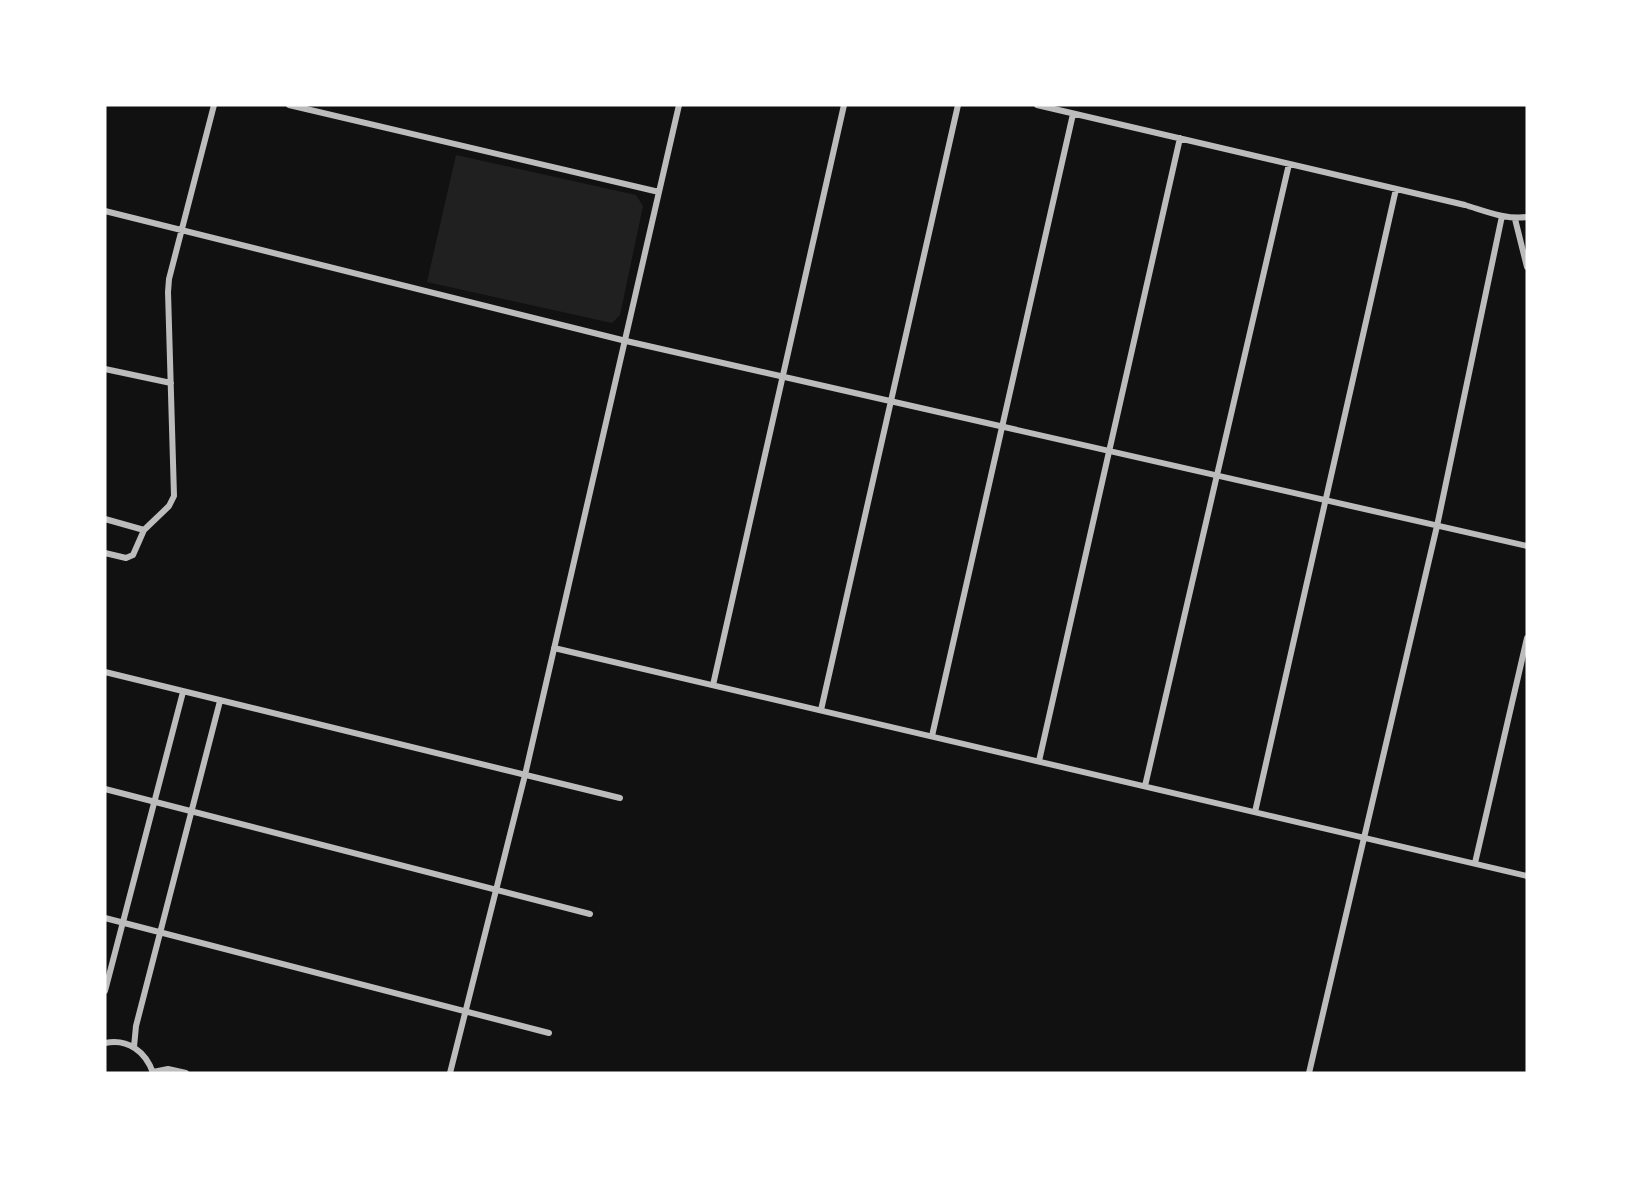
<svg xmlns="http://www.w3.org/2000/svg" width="1632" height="1178" font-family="Manrope,sans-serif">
<rect width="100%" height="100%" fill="#111"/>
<!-- green -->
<path fill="#202020" d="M456,155l180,40 7,11 -23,109 -8,8 -185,-41z"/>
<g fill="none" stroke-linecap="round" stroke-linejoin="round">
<!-- minor -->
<path stroke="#bcbcbc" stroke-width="6" d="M289,105l370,87
M1037,105l428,100c20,6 41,15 62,12
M105,211l521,130 901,205
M1515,219l12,48
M105,369l66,14
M105,519l39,11
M105,553l21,5 7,-3 11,-25 25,-24 5,-10 -6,-204 1,-13 45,-174
M554,648l973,228
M105,672l515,126
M713,685l131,-580
M821,710l137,-605
M932,736l141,-622
M1039,761l141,-623
M1145,786l144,-622
M105,789l485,125
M1255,812l141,-623
M1475,863l52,-225
M105,918l444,115
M105,991l78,-299
M105,1043c23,-5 41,9 48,30
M134,1047l2,-21 84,-325
M153,1072l15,-3 18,4
M450,1073l75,-298 154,-670
M1309,1073l128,-547 65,-310"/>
</g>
<!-- border -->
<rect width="1632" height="1178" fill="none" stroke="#ffffff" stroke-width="213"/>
</svg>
